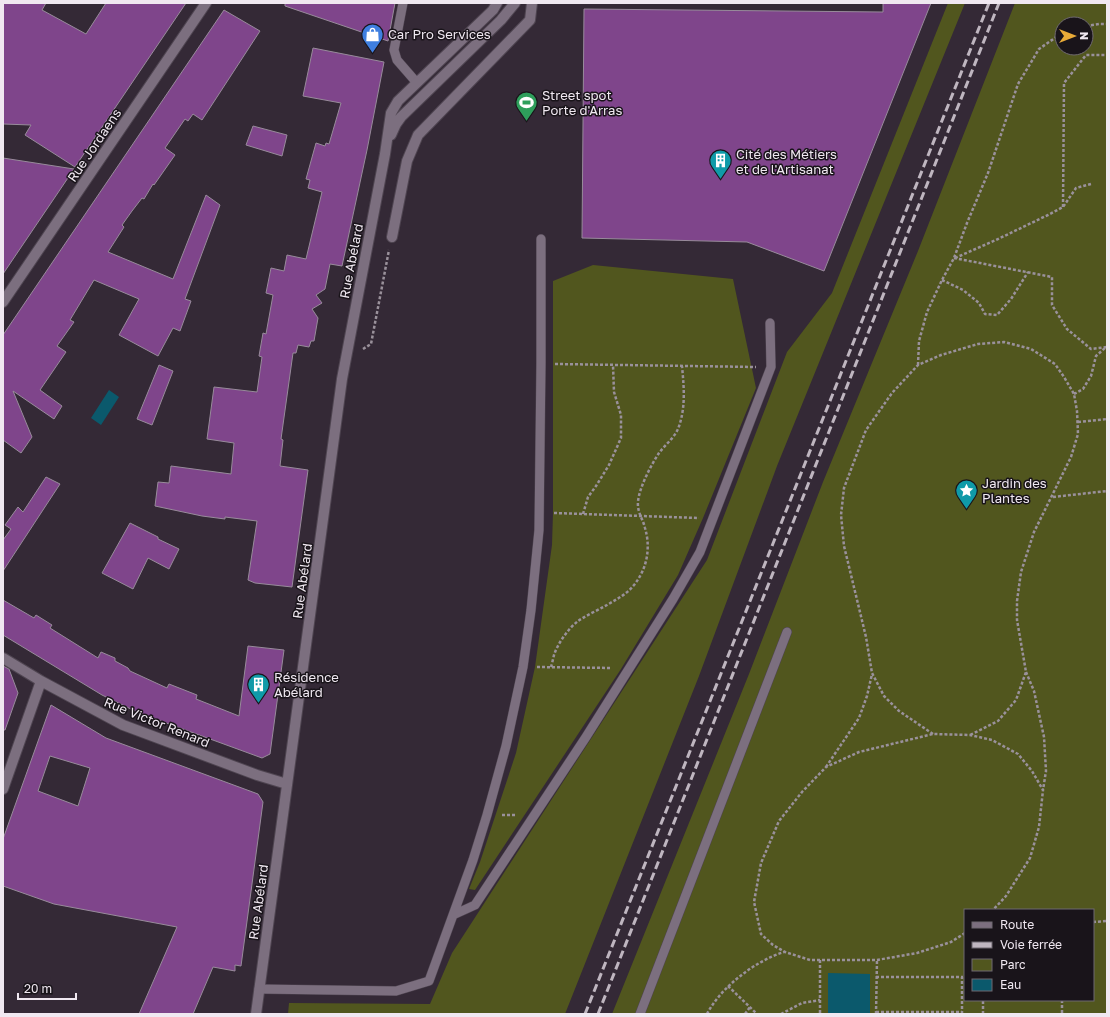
<svg xmlns="http://www.w3.org/2000/svg" width="1110" height="1017" font-family="'Golos Text',sans-serif">
<rect width="100%" height="100%" fill="#342936"/>
<!-- green -->
<path fill="#51561e" fill-rule="evenodd" d="M948,3h17l-188,463 -78,210 -134,338h-277l1,-11 141,1 22,-51 255,-393 80,-208 45,-59z
M1015,3h92v1011h-495l137,-340 74,-192 95,-231zM1062,24h24v24h-24zM965,910h128v90h-128z
M593,265l140,14 23,109 -53,130 -25,57 -57,94 -146,221 -6,-1 11,-27 36,-109 19,-86 17,-122 1,-32v-232z"/>
<!-- water -->
<path fill="#0b596c" d="M109,390l10,7 -18,28 -10,-7z
M828,973l42,1v40h-42z"/>
<!-- building -->
<path fill="#7f458b" stroke="#988b9b" fill-rule="evenodd" d="M3,3h43l-4,7 44,24 20,-31h80l-111,164 -50,-32 6,-10 -28,-1z
M285,3h110l-7,38 -103,-35z
M883,3h48l-107,268 -77,-29 -165,-4 2,-229 299,3z
M224,10l36,21 -58,89 -9,-6 -5,7 -3,-2 -20,29 10,7 -21,30 -1,-1 -9,15 -2,-1 -10,13 -10,14 2,2 -16,25 65,27 33,-84 14,10 -35,94 6,2 -11,30 -7,-3 -15,28 -39,-21 20,-36 -45,-19 -24,40 4,2 -17,24 9,6 -26,38 22,16 -8,13 -41,-28 19,46 -11,16 -18,-13v-105z
M313,48l71,14 -17,88 -25,116 -12,-2 -5,25 -9,6 6,8 -10,6 6,9 -4,23h-3l-2,6 -11,-2 -2,8h-3l-12,86 2,1 -3,26 28,4 -16,117 -37,-4 -7,-3 9,-59 -32,-4v2l-23,-3 -47,-10 3,-24 11,1 2,-17 60,8 3,-31 -27,-4 7,-52 43,5 5,-35 -3,-1 4,-23 3,1 7,-39 -7,-2 5,-25 13,3 3,-16 19,4 16,-67 -14,-4 2,-8 -4,-1 10,-36 9,3 1,-3 3,1 12,-41 -38,-7z
M253,126l34,9 -5,21 -36,-11z
M3,158l71,11 -71,105z
M159,365l14,6 -21,54 -15,-6z
M46,477l14,7 -57,87v-31l8,-11 -6,-4 13,-18 5,5z
M130,523l28,14v2l21,10 -10,20 -21,-11 -15,31 -31,-16z
M3,600l31,18 2,-3 16,10 -2,3 48,30 3,-6 14,6v3l13,7 2,3 37,17 2,-4 28,11 -1,4 43,17 9,-70 36,4 -14,104 -8,4 -123,-45 -37,-18 -99,-60z
M3,666l6,3 9,24 -13,37h-2z
M51,705l55,33 152,56 5,8 -22,164 -6,-1v6l-22,-4 -20,47h-54l38,-87 -123,-23 -51,-18v-47zM50,756l40,12 -12,38 -40,-15z"/>
<g fill="none" stroke-linecap="round" stroke-linejoin="round">
<defs>
<path id="service" d="M403,3l-9,47 3,10 20,23
M453,915l22,-10 111,-168 87,-138 27,-47 71,-185 -1,-44
M259,989l137,2 33,-10 44,-121 14,-45 19,-69 17,-79 8,-57 8,-80 2,-167v-124
M640,1014l147,-382"/>
<path id="pedestrian" d="M392,237l15,-76 11,-26 112,-115 2,-17"/>
<path id="minor" d="M391,135l5,-11 5,-7 100,-97 14,-17
M3,302l203,-299
M3,658l38,23 82,44 134,50 30,9
M3,789l38,-108
M256,1014l86,-635 43,-225 6,-41 7,-12 95,-91 4,-7"/>
</defs>
<!-- service casing -->
<use href="#service" stroke="#4f4551" stroke-width="10"/>
<!-- pedestrian casing -->
<use href="#pedestrian" stroke="#4f4551" stroke-width="12"/>
<!-- minor casing -->
<use href="#minor" stroke="#4f4551" stroke-width="12"/>
<!-- path -->
<path stroke="#9a919b" stroke-width="2.5" stroke-dasharray="3 2" stroke-linecap="butt" d="M1086,26l13,-2h8
M1063,207l1,-124 22,-28h21
M954,258l98,19v28l15,24 24,20 16,-2
M955,258l41,-18 52,-25 15,-8 13,-19 15,-4
M942,280l21,10 16,13 6,11 12,1 14,-16 17,-27
M363,349l8,-5 18,-94
M555,364l201,3
M918,365l1,-24 8,-29 15,-32 12,-22 13,-35 21,-50 30,-89 21,-35 23,-16
M1074,394l9,-5 8,-13 5,-20 9,-8
M1078,422l29,-3
M1053,497l54,-6
M554,513l145,5
M583,514l5,-17 8,-11 13,-21 12,-27v-23l-7,-23 -1,-27
M537,667l75,1
M551,667c1,-3 2,-8 3,-12 4,-12 14,-26 24,-34 9,-6 20,-11 29,-16 10,-6 20,-11 27,-20 13,-16 17,-37 11,-57 -2,-9 -8,-16 -7,-26 1,-14 13,-37 21,-49 6,-8 15,-15 19,-24 8,-21 6,-41 4,-63
M1026,672l8,19 10,46 2,34 -3,19
M933,734l-34,-23 -15,-15 -12,-23 -6,-36 -22,-91 -3,-31 3,-27 22,-58 26,-37 26,-28 23,-10 37,-11 26,-2 27,7 24,15 9,13 10,17 3,17 1,23 -7,23 -37,75 -13,40 -4,29v19l9,52 -10,28 -18,21 -28,14
M826,767l33,-49 8,-22 5,-22
M502,815h15
M1093,922l14,-1
M965,933l-14,9 -34,11 -40,7h-67l-25,-8 -12,-7 -12,-11 -7,-32 7,-39 18,-42 23,-29 24,-25 33,-15 74,-18 37,1 22,5 26,14 14,17 11,19 -4,37 -9,31 -24,38 -13,14
M820,960v54
M876,977h86
M728,986l29,28
M1062,1000v14
M876,1012h86
M707,1014c14,-27 48,-53 77,-62
M745,1014l5,-7
M781,1014l21,-11 18,-3
M876,1014l1,-54
M962,1014v-37h3
M983,1014v-14"/>
<!-- service -->
<use href="#service" stroke="#7c6f7f" stroke-width="9"/>
<!-- pedestrian -->
<use href="#pedestrian" stroke="#7c6f7f" stroke-width="10"/>
<!-- minor -->
<use href="#minor" stroke="#7c6f7f" stroke-width="10"/>
<!-- rail -->
<path stroke="#bfb6c0" stroke-width="3" stroke-dasharray="8 4" stroke-linecap="butt" d="M585,1014l404,-1011
M598,1014l401,-1011"/>
</g>
<!-- icons -->
<defs>
<symbol id="shop-pin" viewBox="-11 -11 22 30"><path d="M0 17L-7.5 6A9.5 9.5 0 1 1 7.5 6Z" fill="#3f7fe0" stroke="#19141a"/><path d="M-5-2.5h2.3a2.7 3.5 0 0 1 5.4 0H5L5.5 6h-11ZM-1.5-2.5h3a1.5 2.3 0 0 0-3 0Z" fill="#fff"/></symbol>
<symbol id="stadium-pin" viewBox="-11 -11 22 30"><path d="M0 17L-7.5 6A9.5 9.5 0 1 1 7.5 6Z" fill="#2e9e5b" stroke="#19141a"/><path d="M0-5a6.5 5 0 1 0 0 10a6.5 5 0 1 0 0-10ZM-3.5-1.8h7v3.6h-7Z" fill="#fff"/></symbol>
<symbol id="building-pin" viewBox="-11 -11 22 30"><path d="M0 17L-7.5 6A9.5 9.5 0 1 1 7.5 6Z" fill="#0f9aa8" stroke="#19141a"/><path d="M-4-6H4V6H1V3H-1V6H-4ZM-2.5-4.3h1.7v1.8h-1.7ZM.8-4.3h1.7v1.8H.8ZM-2.5-1h1.7V.8h-1.7ZM.8-1h1.7V.8H.8Z" fill="#fff"/></symbol>
<symbol id="sight-pin" viewBox="-11 -11 22 30"><path d="M0 17L-7.5 6A9.5 9.5 0 1 1 7.5 6Z" fill="#0f9aa8" stroke="#19141a"/><path d="M0-6L1.8-2.2L6-1.7L2.9 1.2L3.7 5.4L0 3.3L-3.7 5.4L-2.9 1.2L-6-1.7L-1.8-2.2Z" fill="#fff"/></symbol>
</defs>
<g fill-rule="evenodd">
<use href="#shop-pin" x="360" y="22" width="25" height="34"/>
<use href="#stadium-pin" x="514" y="90" width="25" height="34"/>
<use href="#building-pin" x="708" y="148" width="25" height="34"/>
<use href="#sight-pin" x="954" y="478" width="25" height="34"/>
<use href="#building-pin" x="246" y="672" width="25" height="34"/>
</g>
<g text-anchor="middle" dominant-baseline="central" stroke-width="3" stroke-linejoin="round" paint-order="stroke">
<!-- poi labels -->
<g font-size="13" fill="#f0e8f1" stroke="#19141a" text-anchor="start">
<text x="388" y="34">Car Pro Services</text>
<text x="542" y="95">Street spot<tspan x="542" dy="15">Porte d'Arras</tspan></text>
<text x="736" y="154">Cité des Métiers<tspan x="736" dy="15">et de l'Artisanat</tspan></text>
<text x="982" y="483">Jardin des<tspan x="982" dy="15">Plantes</tspan></text>
<text x="274" y="677">Résidence<tspan x="274" dy="15">Abélard</tspan></text>
</g>
<!-- street labels -->
<g font-size="13" fill="#f0e8f1" stroke="#19141a">
<text transform="translate(94 145) rotate(-56)">Rue Jordaens</text>
<text transform="translate(351 261) rotate(-79)">Rue Abélard</text>
<text transform="translate(302 581) rotate(-82)">Rue Abélard</text>
<text transform="translate(157 722) rotate(22)">Rue Victor Renard</text>
<text transform="translate(258 902) rotate(-82)">Rue Abélard</text>
</g>
</g>
<!-- border -->
<rect width="1110" height="1017" fill="none" stroke="#f0e8f1" stroke-width="8"/>
<!-- legend -->
<rect x="964" y="909" width="130" height="92" fill="#19141a" stroke="#6f6970"/>
<rect x="972" y="922" width="20" height="6" fill="#7c6f7f" stroke="#6f6970"/>
<text x="1000" y="929" font-size="12" fill="#f0e8f1">Route</text>
<rect x="972" y="942" width="20" height="6" fill="#bfb6c0" stroke="#6f6970"/>
<text x="1000" y="949" font-size="12" fill="#f0e8f1">Voie ferrée</text>
<rect x="972" y="959" width="20" height="12" fill="#51561e" stroke="#6f6970"/>
<text x="1000" y="969" font-size="12" fill="#f0e8f1">Parc</text>
<rect x="972" y="979" width="20" height="12" fill="#0b596c" stroke="#6f6970"/>
<text x="1000" y="989" font-size="12" fill="#f0e8f1">Eau</text>
<!-- north arrow -->
<g transform="translate(1074 36) rotate(90)"><circle r="19" fill="#19141a" stroke="#6f6970"/>
<path d="M0-3L7 15L0 10L-7 15Z" fill="#e9ab38"/>
<text y="-6" font-size="11" font-weight="bold" text-anchor="middle" fill="#f0e8f1">N</text>
</g>
<!-- scale -->
<path d="M18 993v6h58v-6" fill="none" stroke="#f0e8f1" stroke-width="2"/>
<text x="24" y="993" font-size="12" fill="#f0e8f1" stroke="#19141a" stroke-width="3" paint-order="stroke">20 m</text>
</svg>
